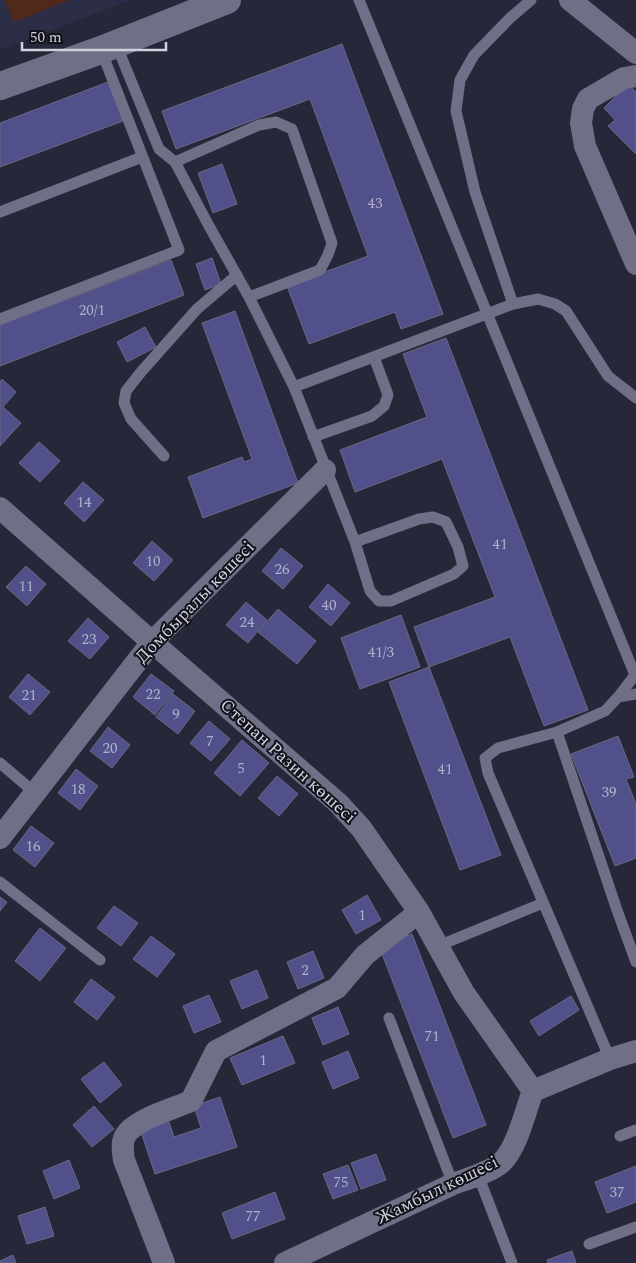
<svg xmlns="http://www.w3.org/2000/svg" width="636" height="1263" font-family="Spectral,serif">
<rect width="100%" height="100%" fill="#262739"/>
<!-- built -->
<path fill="#2c2d46" d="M0,0h131l-131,50z"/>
<!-- green -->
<path fill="#512918" d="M5,0h64l-55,22z"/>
<!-- building -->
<path fill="#51508b" stroke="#696a80" d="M342,44l101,270 -42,15 -6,-17 -86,32 -22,-58 81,-30 -58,-157 -134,50 -14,-38z
M108,82l15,39 -123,46v-44z
M628,84l8,8v62l-28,-28 7,-6 -11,-12z
M222,164l15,40 -24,9 -15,-40z
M212,258l9,26 -16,6 -9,-26z
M171,260l13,35 -184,71v-41z
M235,311l63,172 -95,35 -15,-41 54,-20 2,5 8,-3 -50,-136z
M145,327l11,20 -29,15 -10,-20z
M446,338l142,372 -44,16 -34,-89 -81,30 -15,-40 81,-30 -53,-138 -87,33 -15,-42 87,-33 -24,-63z
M2,379l14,13 -13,15 18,16 -21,23v-64z
M39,442l21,19 -20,21 -21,-19z
M83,482l21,18 -20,22 -20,-19z
M152,541l21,19 -19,21 -21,-18z
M281,548l22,18 -20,23 -21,-18z
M26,566l20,18 -19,22 -21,-19z
M328,584l22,19 -19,23 -22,-19z
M246,602l21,18 -19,23 -22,-18z
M278,609l38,32 -19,23 -39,-32z
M401,615l19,52 -60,22 -19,-51z
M88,618l21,19 -19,22 -22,-18z
M429,667l72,188 -41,15 -71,-188z
M28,674l22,18 -20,23 -21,-18z
M151,674l23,17 -19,24 -22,-18z
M173,694l22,17 -17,23 -22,-17z
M209,721l21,18 -19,22 -21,-18z
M108,727l22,18 -18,23 -22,-17z
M618,736l16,41 -8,2 10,25v54l-21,8 -44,-112z
M242,740l27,23 -29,33 -26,-23z
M76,769l22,17 -18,24 -22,-17z
M277,776l21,18 -19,22 -21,-18z
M31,826l23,17 -19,24 -22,-17z
M367,895l14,25 -25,14 -14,-24z
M0,897l7,5 -7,9z
M114,906l24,17 -17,23 -24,-18z
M40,928l26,20 -26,33 -25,-20z
M412,934l74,191 -33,13 -74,-192z
M151,936l24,18 -18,23 -24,-18z
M313,951l11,27 -26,11 -11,-27z
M257,970l11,28 -26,11 -12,-28z
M91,979l24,18 -18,23 -23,-18z
M209,995l12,27 -27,11 -11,-27z
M571,996l8,14 -40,26 -9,-15z
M338,1007l11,27 -26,11 -11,-27z
M283,1036l12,27 -53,22 -12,-27z
M348,1051l11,27 -26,11 -11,-27z
M104,1062l18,23 -22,18 -19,-24z
M220,1097l17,50 -82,27 -16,-48 28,-10 7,21 27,-9 -7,-22z
M94,1106l20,23 -22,18 -19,-22z
M376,1154l10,26 -25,9 -10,-26z
M69,1160l11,28 -26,11 -11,-28z
M348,1165l10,25 -25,9 -10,-25z
M636,1166v36l-29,11 -12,-31z
M275,1192l10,27 -53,20 -10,-26z
M45,1207l9,29 -27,8 -9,-28z
M572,1251l4,12h-28l-1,-3z
M13,1255l3,8h-16v-2z"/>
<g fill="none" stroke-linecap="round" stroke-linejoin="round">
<!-- service -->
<path stroke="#6f7087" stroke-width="11" d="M359,0l276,675 -17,22 -13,14 -48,21 -59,16 -13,10 3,15 122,286
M116,44l43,105 16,13 34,64 40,71 45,90 219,-83 25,-5 17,5 11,7 42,65 28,22
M175,162l84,-37 17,-3 16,7 40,114 -4,12 -8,15 -71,27
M0,212l142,-55
M513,304l-38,-112 -19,-81 4,-31 14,-25 36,-37 21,-18
M0,319l179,-69 -78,-200
M294,387l61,155 15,49 9,10h12l63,-27 9,-8 -5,-19 -12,-25 -13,-5 -14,2 -64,23
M313,437l59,-21 12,-10 4,-11 -14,-38
M164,456l-33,-37 -7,-16 2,-12 15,-19 56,-63 40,-34
M618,697l18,-3
M557,732l61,181 18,49
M0,763l34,29
M0,882l100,78
M438,946l105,-43
M389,1018l64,166
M620,1136l16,-6
M478,1175l34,88
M589,1244l47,-17"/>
<!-- minor -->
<path stroke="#6f7087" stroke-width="22" d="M570,0l66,53
M636,76l-12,2 -36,21 -5,10 -2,14 4,23 51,118
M0,508l152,134 186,161 23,25 58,84 45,81 69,98
M0,838l152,-196 173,-172
M164,1263l-40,-103c-1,-8 -3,-16 1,-24 10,-17 48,-27 66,-35l25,-50 121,-63 28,-33 54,-43
M285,1263l168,-79c14,-5 38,-12 49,-22 16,-16 23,-51 31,-71l77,-32 26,-8"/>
<!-- tertiary -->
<path stroke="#6f7087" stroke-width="28" d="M0,86l101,-36 126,-50"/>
</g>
<g text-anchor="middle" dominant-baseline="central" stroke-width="4" stroke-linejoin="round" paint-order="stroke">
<!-- number labels -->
<g font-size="15" fill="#b0b1c8">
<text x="375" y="203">43</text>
<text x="92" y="310">20/1</text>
<text x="84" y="502">14</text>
<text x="500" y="544">41</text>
<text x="153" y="561">10</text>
<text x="282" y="569">26</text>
<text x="26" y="586">11</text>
<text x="329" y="605">40</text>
<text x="247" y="622">24</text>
<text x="89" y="639">23</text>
<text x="381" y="652">41/3</text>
<text x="153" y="694">22</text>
<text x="29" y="695">21</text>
<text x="176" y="714">9</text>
<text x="210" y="741">7</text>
<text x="110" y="748">20</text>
<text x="241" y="768">5</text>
<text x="445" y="769">41</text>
<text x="78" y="789">18</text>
<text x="609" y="792">39</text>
<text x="33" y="846">16</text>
<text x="362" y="915">1</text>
<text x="305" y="970">2</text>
<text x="432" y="1036">71</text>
<text x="263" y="1060">1</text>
<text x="341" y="1182">75</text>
<text x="617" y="1192">37</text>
<text x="253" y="1216">77</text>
</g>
<!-- street labels -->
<g font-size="18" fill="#d0d1dd" stroke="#101119">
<text transform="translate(195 602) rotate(-46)">Домбыралы көшесі</text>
<text transform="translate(288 761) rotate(42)">Степан Разин көшесі</text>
<text transform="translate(437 1190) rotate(-26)">Жамбыл көшесі</text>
</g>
</g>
<!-- scale -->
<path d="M22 42v8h144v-8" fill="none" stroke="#d0d1dd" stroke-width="2.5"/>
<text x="30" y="42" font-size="15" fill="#d0d1dd" stroke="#101119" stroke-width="4" paint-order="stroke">50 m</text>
</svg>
